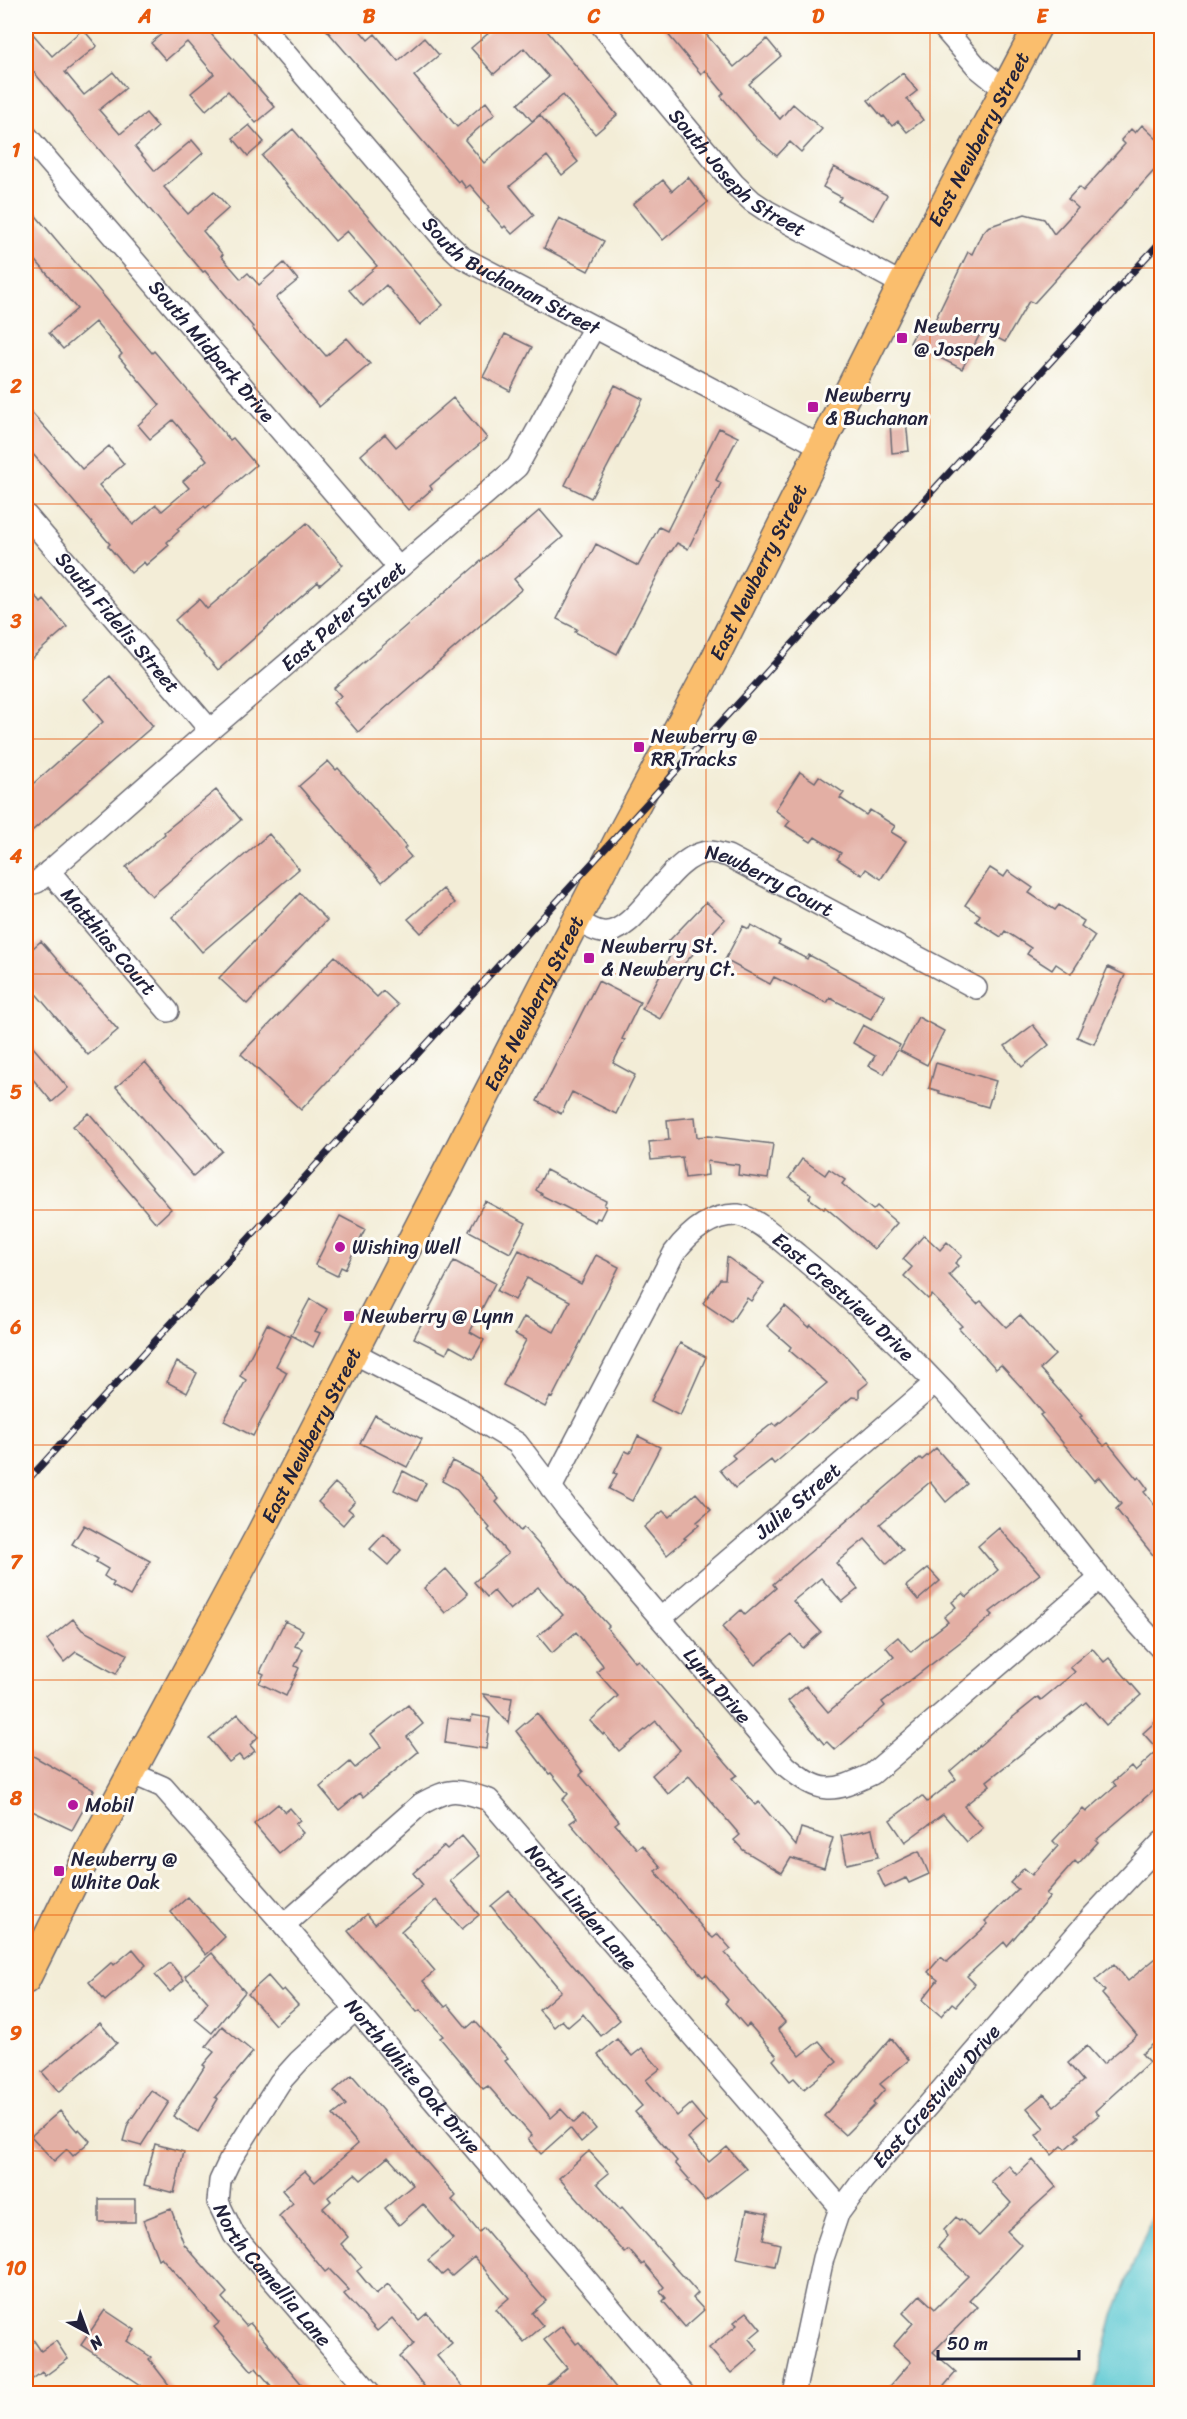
<svg xmlns="http://www.w3.org/2000/svg" width="1187" height="2419" font-family="Sriracha,sans-serif">
<rect width="100%" height="100%" fill="#fdfcf7"/>
<filter id="ink" filterUnits="userSpaceOnUse"><feTurbulence type="fractalNoise" baseFrequency=".0167" numOctaves="2"/><feDisplacementMap in="SourceGraphic" scale="12" xChannelSelector="R" yChannelSelector="G"/><feConvolveMatrix kernelMatrix="1 2 1 2 8 2 1 2 1" color-interpolation-filters="sRGB"/></filter>
<filter id="wash" filterUnits="userSpaceOnUse"><feTurbulence type="fractalNoise" baseFrequency=".008" numOctaves="4" result="noise"/><feDisplacementMap in="SourceGraphic" scale="24" xChannelSelector="R" yChannelSelector="G"/><feGaussianBlur stdDeviation="1.35" result="paint"/><feColorMatrix in="noise" values="0 0 0 0 0 0 0 0 0 0 0 0 0 0 0 0 0 1.4 0 .05"/><feComposite in="paint" operator="in"/></filter>
<g filter="url(#wash)">
<rect width="100%" height="100%" fill="#f3edd7"/>
<!-- water -->
<path fill="#5dc9d3" stroke="#407687" stroke-width="1.5" d="M1161,2195v198h-67l19,-78z"/>
<g id="blocks">
<!-- building -->
<path fill="#e3afa4" d="M26,26l26,30 31,-27 14,17 -32,26 19,23 29,-23 13,16 -27,22 21,24 26,-21 12,14 -23,20 20,24 37,-31 11,13 -39,34 24,27 26,-23 15,17 -26,23 20,24 -2,1 20,23 7,-6 11,12 25,-22 14,17 -22,18 50,58 21,-18 23,26 -51,43 -67,-79 1,-1 -48,-56 -2,1 -177,-209z
M171,26h36l-2,1 70,80 -19,16 -28,-32 -22,19 -15,-17 23,-19 -27,-32 -21,18 -15,-17z
M323,26h33l12,14 7,-6 23,27 26,-23 15,17 -25,21 43,51 29,-25 9,12 -30,26 19,23 56,-48 38,47 -16,13 -15,-19 -37,30 24,29 -22,19 -7,-8 -2,2 -16,-19 2,-2 -19,-22 -4,3 -6,-8 -2,2z
M497,26h46l74,89 -22,19 -32,-39 -31,26 -14,-17 31,-27 -25,-29 -30,26 -23,-26z
M661,26h38l35,41 33,-28 14,17 -32,28 31,35 13,-15 29,25 -21,23 -11,-10 -13,14 -20,-17 -36,-43 3,-3 -19,-23 -4,4z
M903,73l14,18 -10,8 16,21 -16,12 -9,-11 -6,5 -8,-10 -2,1 -14,-17z
M249,125l15,17 -16,14 -15,-18z
M1142,125l19,18v20l-127,140 -5,-2 -24,41 -23,-12 -20,39 -52,-26 12,-24 11,5 35,-72 4,2 9,-19 7,-8 37,-13 19,5 10,15 24,-26 -10,-9 11,-12 4,4 42,-47 -4,-4 10,-11 4,4z
M293,129l150,176 -23,20 -34,-40 -23,21 -14,-16 28,-24 -30,-35 -12,10 -73,-85z
M834,167l53,28 -14,25 -35,-19 3,-4 -18,-10z
M688,177l20,25 -45,38 -30,-36 30,-24 9,11z
M26,204l126,149 2,-2 76,89 3,-2 23,27 -50,43 -2,-2 -27,23 2,2 -12,11 2,3 -23,20 -2,-3 -13,11 -23,-27 2,-2 -84,-98v-40l56,63 27,-23 15,18 -25,21 34,40 23,-20 6,6 27,-23 -6,-7 24,-21 -34,-40 -23,19 -12,-14 22,-20 -41,-48 3,-3 -27,-32 -32,27 -14,-16 28,-24 -51,-60z
M559,218l45,23 -16,30 -44,-23z
M505,334l27,13 -22,44 -27,-14z
M615,385l28,14 -52,99 -26,-13z
M453,398l34,40 -57,48 2,3 -24,21 -47,-55 24,-21 11,13z
M906,420l3,31 -17,2 -2,-31z
M719,428l19,9 -22,43 5,3 -33,66 -11,-6 -6,9 -1,-1 -53,103 -42,-22 2,-3 -20,-10 39,-75 42,22 21,-39 8,4z
M540,510l23,27 -49,42 8,10 -164,143 -25,-29 8,-7 -7,-8z
M307,523l36,42 -23,20 -2,-3 -100,88 -43,-50 24,-21 8,10z
M26,584l15,19 3,-3 23,27 -41,36z
M110,676l43,50 -127,110v-46l77,-68 -19,-23z
M328,761l8,9 2,-2 58,66 10,13 -2,2 7,8 -29,25 -83,-96z
M800,772l15,10 4,-6 25,17 -4,5 26,17 4,-5 25,16 -4,6 15,9 -25,38 -15,-10 -4,6 -25,-16 4,-6 -26,-16 -4,5 -25,-16 4,-5 -15,-11z
M216,790l25,30 -89,76 -26,-29 39,-33 -1,-2z
M269,834l30,35 -97,83 -30,-35z
M990,868l14,9 4,-6 25,17 -4,5 26,17 4,-5 25,16 -3,5 14,10 -24,38 -15,-10 -4,6 -25,-16 4,-6 -26,-17 -4,6 -25,-16 4,-6 -15,-10z
M443,889l12,14 -34,30 -13,-14z
M300,893l27,27 -80,84 -28,-26z
M706,902l19,17 -42,46 5,2 -28,52 -18,-10 31,-59 -7,-6z
M751,925l29,16 -2,3 29,15 2,-4 75,40 -13,24 -41,-21 -3,5 -53,-26 -4,7 -45,-24 18,-34 6,3z
M41,941l77,89 -30,25 -62,-73v-28z
M335,956l42,41 6,-6 15,14 -97,105 -60,-56z
M1108,967l17,8 -31,69 -17,-7z
M598,981l42,21 -18,37 3,1 -12,23 22,12 -19,39 -44,-22 -11,22 -24,-13z
M918,1017l26,14 -17,34 -27,-14z
M863,1025l37,20 -16,29 -15,-8 6,-10 -22,-13z
M1033,1025l16,20 -27,22 -17,-21z
M26,1039l42,49 -16,14 -26,-31z
M145,1062l77,89 -29,25 -77,-89z
M936,1063l60,18 -8,26 -49,-14v-2l-10,-3z
M89,1113l82,96 -15,14 -83,-97z
M695,1117l2,20 11,-1 65,8 -5,35 -30,-4 1,-10 -32,-4 1,14 -23,3 -3,-21 -31,3 -2,-18 20,-2 -2,-20z
M802,1159l23,16 4,-6 16,11 -3,4 31,26 4,-4 20,17 -23,26 -49,-42 -1,2 -15,-11 2,-4 -22,-16z
M546,1170l60,31 -2,4 2,2 -6,12 -3,-1 -2,4 -54,-27 1,-1 -6,-4z
M485,1201l41,22 -16,30 -41,-22z
M340,1216l25,13 -20,40 -4,-2 -4,9 -22,-11z
M924,1235l16,15 7,-8 15,14 -7,7 3,3 -9,9 28,29 4,-3 25,26 14,-12 35,40 -15,14 42,47 -2,1 24,29 4,-3 29,36 2,-2 9,12 -4,3 17,21v52l-45,-56 5,-5 -22,-27 -5,4 -54,-66 3,-2 -21,-25 -21,-23 -5,4 -37,-41 3,-2 -30,-31 -4,4 -24,-23 8,-9 -9,-8z
M519,1250l62,34 15,-29 23,12 -67,131 -2,-1 -5,10 -42,-22 23,-45 -11,-6 9,-17 30,15 16,-31 -43,-23 -12,22 -18,-9z
M727,1257l37,26 -13,18 -4,-3 -16,24 -28,-19 17,-24h5z
M454,1261l41,22 -25,49 14,8 -11,19 -23,-13 -4,8 -32,-16z
M310,1299l17,10 -12,22 5,2 -7,14 -22,-12z
M785,1306l24,21 2,-2 34,30 24,27 -10,8v8l-7,-1 -78,67 -3,-4 -36,28 -15,-18 15,-12 -3,-3 41,-32 3,3 51,-43 -38,-33 2,-3 -24,-21z
M267,1324l24,13 -15,29 11,6 -34,64 -29,-15 22,-41 -6,-4z
M680,1343l26,14 -26,59 -29,-15z
M177,1362l20,11 -10,20 -20,-11z
M375,1415l47,24 -15,28 -47,-24z
M638,1436l22,11 -28,54 -23,-12 8,-15 -3,-1 11,-22 5,2z
M936,1448l31,36 -21,18 -16,-20 -24,20 -26,22 23,26 -16,14 -22,-25 -29,24 22,26 -16,13 -21,-24 -28,23 28,31 -18,16 -11,-13 -37,30 -33,-38 19,-17 4,5 31,-27 -3,-4 147,-126 2,2z
M452,1461l26,13 21,25 -3,3 24,29 4,-3 31,35 14,19 40,44 -2,2 28,34 3,-2 99,115 -5,3 23,27 4,-3 37,44 5,-18 32,10 -9,30 -33,-10 -9,15 -39,-23 -9,-10 6,-5 -51,-59 -21,18 -16,-19 28,-25 -24,-29 -37,30 -15,-18 -1,2 -13,-14 28,-25 -21,-24 6,-6 -1,-2 -26,-32 -24,21 -14,-17 25,-21 -25,-28 -28,23 -16,-19 -7,6 -13,-15 34,-28 -20,-24 2,-2 -35,-40 -13,-7z
M403,1471l23,12 -9,18 -23,-11z
M335,1483l20,18 -7,8 5,4 -10,12 -25,-23z
M696,1493l15,17 -14,12 2,3 -15,13 2,1 -19,16 -23,-28 19,-16 6,6z
M84,1525l66,36 -20,35 -18,-10 2,-3 -10,-7 4,-7 -12,-7 2,-3 -26,-15z
M999,1528l41,46 -50,38 3,3 -30,25 -81,62 3,4 -50,44 -8,-8 -3,2 -36,-43 18,-15 22,26 66,-55 -8,-10 12,-10 13,15 15,-13 22,-17 -4,-5 12,-10 -4,-5 11,-9 4,4 31,-27 -20,-24z
M384,1534l17,16 -13,15 -18,-16z
M928,1568l12,13 -22,19 -12,-14z
M446,1569l22,25 -23,19 -21,-25z
M73,1619l9,11 45,24 -11,20 -40,-22 -12,10 -17,-22z
M285,1621l18,9 -8,16 8,3 -8,17 4,2 -13,28 -27,-13 5,-9 -4,-2z
M1092,1648l12,14 5,-4 32,37 -35,30 -20,-23 -99,79 3,4 -26,21 19,22 -16,14 -24,-28 -38,28 -15,-22 32,-24 5,6 29,-23 -6,-8 58,-50 30,-24 3,3 34,-28 -5,-5z
M483,1694l29,4 -4,25z
M408,1705l15,19 -16,13 11,15 -55,45 -3,-4 -21,17 -19,-23 30,-25 5,6 26,-21 -10,-13z
M537,1713l46,59 -3,3 39,46 -4,3 22,25 5,-4 19,22 -6,4 51,61 7,6 5,-4 13,15 -6,4 60,69 -7,7 22,27 19,-15 18,21 -33,27 -10,-11 -4,3 -17,-21 4,-4 -28,-32 -3,3 -21,-24 3,-3 -22,-26 -3,3 -133,-154 7,-5 -15,-18 6,-6 -17,-21 -2,1 -33,-43z
M238,1714l20,23 -8,8 5,6 -12,9 -4,-5 -10,7 -20,-24z
M472,1715l18,3 -4,31 -41,-6 3,-25 23,3z
M1161,1717v67l-65,56 2,2 -20,22 -3,-3 -29,33 4,3 -43,49 -3,-4 -37,34 8,8 -19,22 -4,-3 -11,13 -19,-16 16,-20 -10,-8 13,-15 6,5 41,-38 -3,-3 33,-32 -8,-6 14,-15 8,7 26,-29 -5,-5 30,-32 3,3 30,-26 -3,-4 18,-16 4,5 23,-21 -15,-17z
M26,1752l68,38 -22,40 -46,-22z
M278,1804l7,8 5,-4 10,12 -5,4 8,9 -24,20 -25,-29z
M872,1829l6,28 -31,7 -6,-28z
M462,1836l17,20 -29,25 29,34 -17,14 -26,-29 -35,31 34,40 -12,10 22,26 3,-2 19,23 8,-7 33,38 -3,2 46,57 10,-9 13,14 10,-9 12,15 -15,13 -11,-14 -29,26 -13,-15 4,-3 -44,-50 -5,3 -43,-51 3,-2 -23,-26 -3,2 -69,-81 19,-17 8,10 48,-39 -10,-12 31,-27 3,3z
M919,1851l10,23 -20,9 -3,-5 -21,10 -8,-17z
M509,1891l111,129 -19,16 -18,-22 -15,13 -6,-7 -8,7 -15,-17 22,-19 -70,-85z
M188,1897l37,40 -19,18 -35,-43z
M133,1949l13,16 -41,36 -16,-19 23,-20 2,3z
M212,1953l33,39 -33,41 -17,-14 13,-17 -23,-26z
M1161,1954v83l-19,17 7,8 -54,49 4,4 -23,19 3,3 -14,12 -3,-3 -10,9 -16,-20 8,-7 -17,-20 17,-14 10,12 29,-25 -15,-18 19,-17 16,18 34,-29 -35,-41 3,-3 -10,-11 19,-16 14,17z
M170,1963l14,17 -14,12 -15,-17z
M268,1976l13,15 3,-2 14,16 -23,20 -27,-31z
M100,2023l17,20 -58,49 -17,-20z
M222,2026l31,26 -38,45 3,2 -20,33 -25,-16 32,-50 -2,-1 11,-13 -8,-6z
M891,2038l18,22 -29,24 5,5 -12,14 2,2 -30,30 -21,-19z
M617,2039l15,17 10,-8 18,21 -14,11 31,36 14,-12 15,18 -18,16 21,24 18,-15 19,22 -41,32 -18,-20 2,-2 -14,-16 2,-2 -42,-49 7,-6 -44,-51z
M352,2075l104,121 -4,4 27,32 5,-4 62,73 -14,12 11,13 -19,16 -28,-33 13,-11 -35,-41 -22,19 -5,-5 -5,4 -14,-15 25,-21 -30,-35 -24,21 -14,-17 28,-23 -25,-28 -27,23 -6,-6 -27,23 3,4 -8,7 25,29 -7,7 21,23 -5,4 19,23 12,-10 31,36 8,-7 25,30 -15,13 32,38h-54l9,-8 -24,-29 14,-13 -22,-26 -15,13 -33,-37 5,-4 -20,-21 -4,3 -46,-56 14,-13 -11,-13 23,-19 10,11 43,-38 -25,-29 13,-10 -12,-14z
M151,2090l18,12 -28,44 -18,-5 5,-17z
M60,2111l17,20 2,-2 11,12 -17,15 -6,-7 -13,12 -23,-25z
M155,2144l29,8 -10,41 -30,-8z
M589,2151l20,22 -12,10 23,26 2,-2 76,86 -5,5 11,12 -19,17 -22,-26 3,-3 -6,-7 4,-4 -20,-24 -2,2 -13,-15 -4,3 -66,-75z
M1033,2160l23,27 -49,44 14,14 -52,55 8,7 -44,45 23,20 -12,14 8,8h-69l28,-32 -18,-16 20,-23 -10,-10 17,-18 15,14 33,-33 -30,-29 9,-10 -3,-7 12,-13 3,3 2,-1 18,17 32,-33 -20,-22 17,-16 9,10z
M99,2199h36v23h-36z
M171,2209l13,35 43,49 -5,5 24,28 4,-3 60,71h-32l-22,-26 -4,3 -38,-44 5,-4 -58,-66 -3,2 -15,-39z
M747,2210l21,4 -5,26 17,4 -5,22 -38,-8z
M105,2310l30,20 -8,11 24,16 -2,2 27,35h-45l10,-9 -60,-40z
M747,2312l14,17 -12,10 9,11 -27,23 -22,-25 28,-23 -3,-3z
M562,2326l14,18 3,-2 42,52h-32l-6,-8 -10,8h-36l30,-26 -23,-28z
M26,2329l15,22 15,-10 12,18 -23,17 -3,-4 -16,12z"/>
</g>
</g>
<g filter="url(#ink)">
<use href="#blocks" fill-opacity="0" stroke="#6b6972" stroke-width="1.5"/>
<g fill="none" stroke-linecap="round" stroke-linejoin="round">
<defs>
<g id="minor">
<path id="s1" d="M262,26l185,217 16,15 359,189"/>
<path id="s2" d="M602,26l132,158 18,17 15,10 135,73"/>
<path d="M942,26l36,42 26,21"/>
<path id="s3" d="M26,135l373,433"/>
<path id="s4" d="M26,515l184,215"/>
<path id="s5" d="M49,871l119,140"/>
<path id="s6" d="M26,885l11,-3 173,-152 307,-263 77,-140"/>
<path id="s7" d="M577,921c8,4 17,10 25,11 36,5 67,-80 108,-80 6,0 13,3 18,4l248,132"/>
<path id="s8" d="M354,1353l105,55 58,35 52,68 217,255c35,29 46,27 86,8l227,-195"/>
<path id="s9" d="M551,1488l123,-235c15,-20 36,-39 64,-38 18,2 45,28 60,40 84,69 162,149 230,233 45,54 85,111 134,162"/>
<path id="s10" d="M661,1618l274,-235"/>
<path id="s11" d="M131,1773l32,14 121,138 400,469"/>
<path id="s12" d="M284,1925l137,-121c31,-17 35,-15 68,-4l352,408"/>
<path id="s13" d="M356,2009l-57,52 -19,21 -51,80 -9,19 -2,21 16,33 137,159"/>
<path id="s14" d="M794,2394l29,-136 15,-44 25,-34 227,-261 72,-77"/>
</g>
<g id="major">
<path id="s15" d="M26,1980l65,-132 169,-314 364,-706 88,-164 190,-380 136,-258"/>
</g>
</defs>
<!-- minor casing -->
<use href="#minor" stroke="#6b6972" stroke-width="24"/>
<!-- major casing -->
<use href="#major" stroke="#6b6972" stroke-width="30"/>
<!-- minor -->
<use href="#minor" stroke="#fff" stroke-width="21"/>
<!-- major -->
<use href="#major" stroke="#fabe6d" stroke-width="27"/>
<defs>
<path id="rail" d="M26,1482l1136,-1242"/>
</defs>
<!-- rail casing -->
<use href="#rail" stroke="#22223b" stroke-width="7"/>
<!-- rail -->
<use href="#rail" stroke="#fdfcf7" stroke-width="4.5" stroke-dasharray="14" stroke-linecap="butt"/>
</g>
</g>
<!-- grid -->
<path fill="none" stroke="#e8590c" stroke-width="1.5" stroke-opacity="0.55" d="M257,26v2368M481,26v2368M706,26v2368M930,26v2368M26,268h1136M26,504h1136M26,739h1136M26,974h1136M26,1210h1136M26,1445h1136M26,1680h1136M26,1915h1136M26,2151h1136"/>
<!-- markers -->
<g fill="#b5179e" stroke="#fdfcf7" stroke-width="2">
<rect x="896" y="332" width="12" height="12" rx="3"/>
<rect x="807" y="401" width="12" height="12" rx="3"/>
<rect x="633" y="741" width="12" height="12" rx="3"/>
<rect x="583" y="952" width="12" height="12" rx="3"/>
<circle cx="340" cy="1247" r="6"/>
<rect x="343" y="1310" width="12" height="12" rx="3"/>
<circle cx="73" cy="1805" r="6"/>
<rect x="53" y="1865" width="12" height="12" rx="3"/>
</g>
<g text-anchor="middle" dominant-baseline="central" stroke-width="6" stroke-linejoin="round" paint-order="stroke">
<!-- street labels -->
<g font-size="20" fill="#22223b" stroke="#fdfcf7">
<text stroke="none"><textPath href="#s15" startOffset="2073">East Newberry Street</textPath></text>
<text stroke="none"><textPath href="#s2" startOffset="201">South Joseph Street</textPath></text>
<text stroke="none"><textPath href="#s1" startOffset="357">South Buchanan Street</textPath></text>
<text stroke="none"><textPath href="#s3" startOffset="285">South Midpark Drive</textPath></text>
<text stroke="none"><textPath href="#s15" startOffset="1587">East Newberry Street</textPath></text>
<text stroke="none"><textPath href="#s6" startOffset="417">East Peter Street</textPath></text>
<text stroke="none"><textPath href="#s4" startOffset="141">South Fidelis Street</textPath></text>
<text stroke="none"><textPath href="#s7" startOffset="232">Newberry Court</textPath></text>
<text stroke="none"><textPath href="#s5" startOffset="92">Matthias Court</textPath></text>
<text stroke="none"><textPath href="#s15" startOffset="1101">East Newberry Street</textPath></text>
<text stroke="none"><textPath href="#s9" startOffset="477">East Crestview Drive</textPath></text>
<text stroke="none"><textPath href="#s15" startOffset="615">East Newberry Street</textPath></text>
<text stroke="none"><textPath href="#s10" startOffset="180">Julie Street</textPath></text>
<text stroke="none"><textPath href="#s8" startOffset="501">Lynn Drive</textPath></text>
<text stroke="none"><textPath href="#s12" startOffset="396">North Linden Lane</textPath></text>
<text stroke="none"><textPath href="#s11" startOffset="417">North White Oak Drive</textPath></text>
<text stroke="none"><textPath href="#s14" startOffset="339">East Crestview Drive</textPath></text>
<text stroke="none"><textPath href="#s13" startOffset="334">North Camellia Lane</textPath></text>
</g>
<!-- poi labels -->
<g font-size="20" fill="#22223b" stroke="#fdfcf7" text-anchor="start">
<text x="914" y="326">Newberry<tspan x="914" dy="23">@ Jospeh</tspan></text>
<text x="825" y="395">Newberry<tspan x="825" dy="23">&amp; Buchanan</tspan></text>
<text x="651" y="736">Newberry @<tspan x="651" dy="23">RR Tracks</tspan></text>
<text x="601" y="946">Newberry St.<tspan x="601" dy="23">&amp; Newberry Ct.</tspan></text>
<text x="352" y="1247">Wishing Well</text>
<text x="361" y="1316">Newberry @ Lynn</text>
<text x="85" y="1805">Mobil</text>
<text x="71" y="1859">Newberry @<tspan x="71" dy="23">White Oak</tspan></text>
</g>
</g>
<!-- margin -->
<rect width="1187" height="2419" fill="none" stroke="#fdfcf7" stroke-width="66"/>
<!-- north arrow -->
<g transform="translate(87 2332) rotate(139)" stroke="#fdfcf7" stroke-width="4.5" paint-order="stroke">
<path d="M0-4.5L10 22L0 15L-10 22Z" fill="#22223b"/>
<text y="-9" font-size="16" font-weight="bold" text-anchor="middle" fill="#22223b">N</text>
</g>
<!-- scale -->
<path d="M938 2350v9h141v-9" fill="none" stroke="#22223b" stroke-width="3"/>
<text x="947" y="2350" font-size="18" fill="#22223b" stroke="#fdfcf7" stroke-width="4.5" paint-order="stroke">50 m</text>
<rect x="33" y="33" width="1121" height="2353" fill="none" stroke="#e8590c" stroke-width="2"/>
<g font-size="20" text-anchor="middle" font-weight="bold" fill="#e8590c">
<text x="145" y="23">A</text>
<text x="369" y="23">B</text>
<text x="594" y="23">C</text>
<text x="818" y="23">D</text>
<text x="1042" y="23">E</text>
<text x="16" y="157">1</text>
<text x="16" y="393">2</text>
<text x="16" y="628">3</text>
<text x="16" y="863">4</text>
<text x="16" y="1099">5</text>
<text x="16" y="1334">6</text>
<text x="16" y="1569">7</text>
<text x="16" y="1805">8</text>
<text x="16" y="2040">9</text>
<text x="16" y="2275">10</text>
</g>
</svg>
